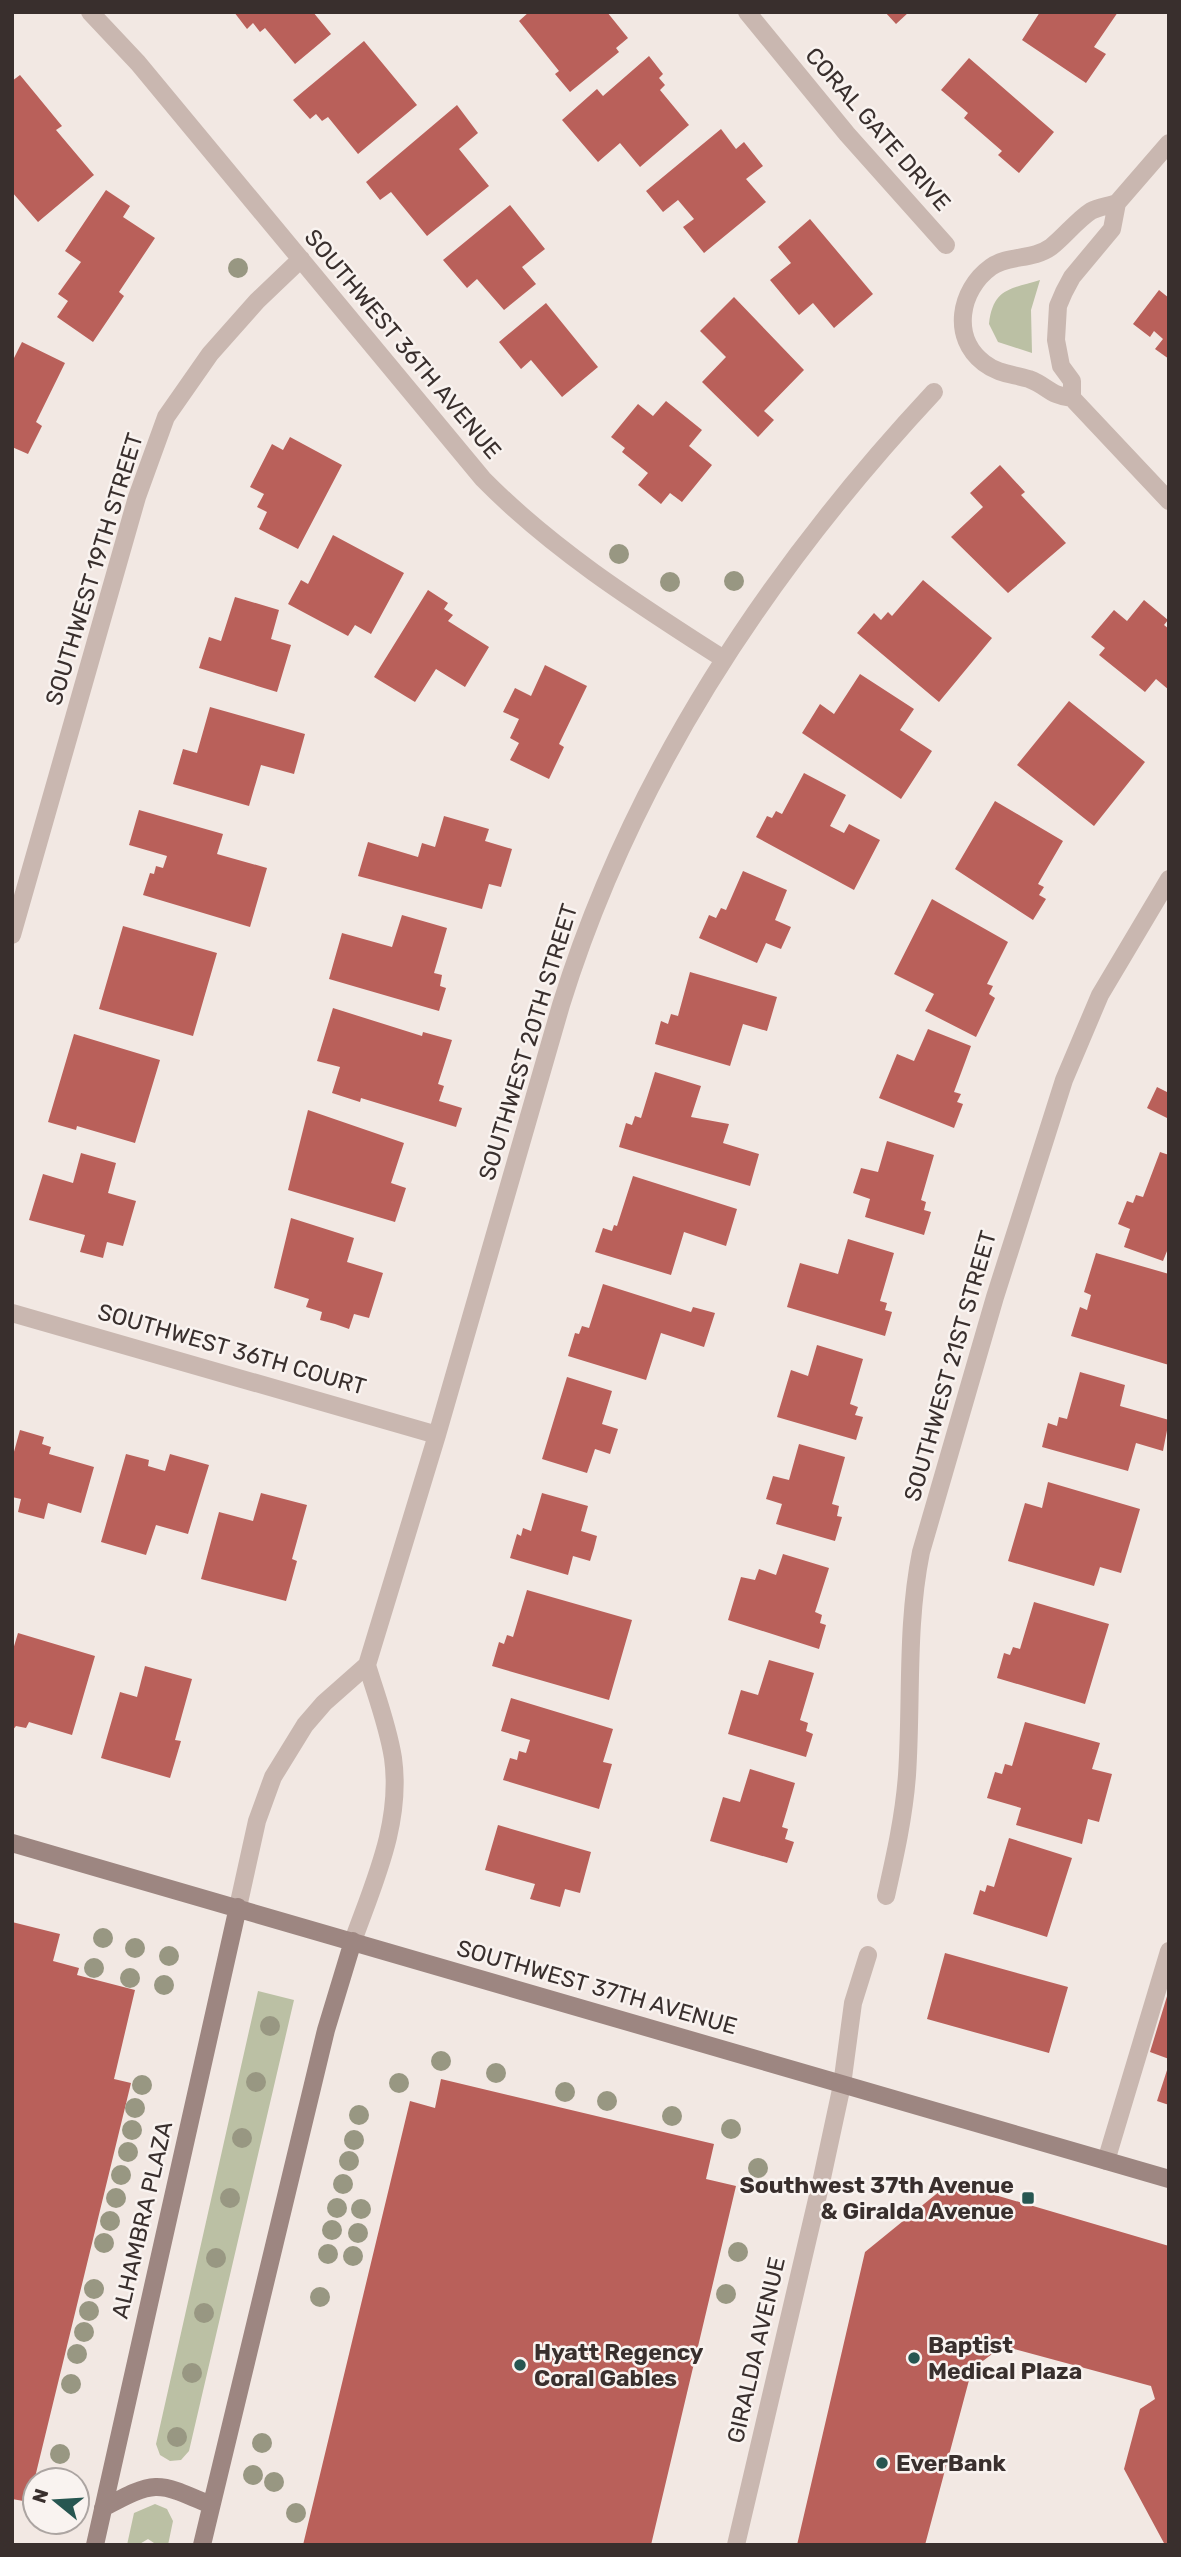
<svg xmlns="http://www.w3.org/2000/svg" width="1181" height="2557" font-family="Rubik,sans-serif">
<rect width="100%" height="100%" fill="#f2e8e3"/>
<!-- green -->
<path fill="#bbc0a4" d="M1040,280l-9,30 1,43 -34,-11 -9,-18c4,-36 22,-35 51,-44z
M258,1991l36,9 -105,451 -8,9 -11,1 -10,-6 -4,-11z
M155,2504l12,5 6,12 -5,24h-11l-9,-6 -10,6h-11l7,-32z"/>
<!-- building -->
<path fill="#b9605a" d="M234,12h79l18,22 -36,30 -30,-36 -5,4 -7,-9 -6,6z
M529,12h78l21,26 -12,10 3,4 -49,40 -15,-18 4,-3 -40,-50z
M885,12h24l-13,12z
M1040,12h78l-24,35 12,7 -20,29 -64,-43z
M364,41l53,64 -59,49 -30,-37 -6,4 -6,-7 -6,5 -17,-19z
M649,56l14,18 -4,4 6,7 -5,5 29,35 -49,42 -20,-24 -22,19 -36,-42 35,-31 6,7z
M969,58l85,74 -35,41 -21,-18 4,-4 -38,-33 4,-5 -27,-23z
M20,75l42,51 -6,4 38,45 -56,47 -26,-30v-111z
M457,105l21,28 -19,16 30,37 -62,50 -36,-44 -11,8 -14,-18z
M721,129l15,20 8,-7 19,24 -17,13 20,23 -62,51 -21,-26 11,-8 -16,-19 -15,12 -17,-21z
M106,190l24,16 -7,11 32,21 -36,54 5,4 -31,46 -36,-25 11,-16 -10,-7 23,-32 -16,-11z
M510,205l35,44 -23,18 14,17 -32,26 -27,-31 -10,9 -24,-28z
M810,219l63,75 -39,34 -21,-25 -14,12 -29,-35 21,-17 -13,-16z
M1159,290l10,8v61l-14,-10 8,-10 -9,-8 -4,6 -17,-13z
M734,297l70,73 -40,41 10,9 -16,17 -56,-55 24,-25 -26,-26z
M546,303l52,64 -36,30 -31,-37 -10,9 -22,-27z
M22,342l43,21 -29,59 6,4 -14,28 -16,-7v-85z
M666,401l36,29 -13,16 23,19 -30,37 -12,-9 -9,11 -23,-19 10,-12 -26,-21 3,-4 -14,-11 27,-33 15,12z
M290,437l52,28 -44,84 -39,-20 8,-17 -10,-5 7,-13 -14,-7 22,-43 11,6z
M1000,465l25,27 -4,3 45,48 -58,50 -57,-56 32,-30 -13,-14z
M333,535l71,38 -33,61 -16,-9 -7,11 -60,-32 13,-24 7,4z
M923,580l69,58 -53,64 -82,-69 17,-20 7,7 7,-8 4,4z
M428,590l20,13 -4,6 9,6 -5,6 41,26 -24,40 -29,-18 -21,33 -41,-25z
M235,597l44,13 -8,29 20,6 -14,47 -78,-24 10,-31 12,4z
M1144,600l24,20 -4,5 5,4v61l-13,-11 -11,13 -46,-37 6,-7 -14,-11 23,-27 13,11z
M545,665l42,21 -28,58 5,3 -15,32 -39,-19 9,-17 -9,-5 9,-19 -16,-7 12,-24 16,8z
M860,674l54,35 -14,21 32,21 -31,48 -99,-66 18,-29 14,10z
M1069,701l76,61 -51,64 -77,-61z
M210,707l95,27 -11,40 -33,-9 -12,41 -76,-22 10,-35 14,4z
M804,773l42,22 -16,31 14,7 5,-9 31,16 -26,50 -98,-53 11,-21 5,2 4,-7 6,3z
M995,801l68,40 -25,43 6,3 -5,8 7,4 -13,21 -78,-51z
M139,810l84,24 -6,20 50,14 -17,59 -107,-32 7,-22 4,1 2,-8 7,2 4,-12 -38,-11z
M444,816l45,13 -4,12 27,8 -11,38 -12,-3 -7,25 -124,-33 10,-34 50,15 4,-14 13,4z
M743,871l44,19 -12,30 16,7 -10,22 -15,-6 -9,20 -58,-25 10,-23 7,3 5,-10 5,2z
M932,899l76,43 -21,42 6,2 -4,8 6,4 -19,39 -51,-26 9,-17 -40,-20z
M402,915l45,13 -13,45 8,2 -2,11 6,2 -7,23 -110,-32 13,-46 50,14z
M123,926l94,27 -24,83 -94,-27z
M690,972l87,25 -10,34 -24,-7 -13,42 -75,-22 6,-23 7,3 3,-10 7,2z
M333,1008l89,28 1,-4 29,8 -14,44 6,2 -5,15 23,7 -6,19 -95,-29 -1,4 -28,-9 8,-26 -23,-6z
M928,1029l43,17 -17,46 7,2 -4,8 6,2 -9,24 -75,-30 18,-44 17,7z
M74,1034l86,26 -25,83 -58,-17 -1,4 -28,-8z
M655,1072l46,14 -10,31 38,7 -6,19 36,11 -9,32 -131,-39 7,-24 6,2 3,-9 6,2z
M1157,1087l12,6v26l-22,-11z
M308,1110l96,33 -13,40 15,5 -11,34 -107,-32z
M887,1141l47,14 -13,45 5,2 -2,8 7,2 -7,23 -59,-18 5,-18 -17,-6 8,-25 17,4z
M1160,1152l9,3v91l-6,15 -39,-14 6,-18 -12,-5 9,-23 6,2 3,-8 7,2z
M81,1153l35,10 -8,30 28,8 -13,45 -16,-4 -4,16 -23,-6 5,-17 -56,-15 14,-46 30,9z
M633,1176l104,33 -11,37 -42,-14 -13,43 -76,-23 8,-24 9,3 2,-6 3,1z
M291,1218l63,20 -7,24 36,11 -14,45 -15,-4 -5,15 -14,-5 -15,-4 2,-8 -16,-5 3,-8 -35,-11z
M848,1239l46,14 -14,48 7,2 -2,7 7,2 -7,24 -98,-29 13,-44 38,11z
M1096,1253l73,21v91l-98,-29 9,-29 7,3 4,-15 -7,-3z
M603,1284l88,28 2,-5 22,6 -11,34 -43,-14 -15,47 -78,-24 7,-23 4,1 3,-8 7,2z
M817,1345l46,14 -13,45 8,3 -3,8 8,2 -7,23 -79,-23 14,-47 17,6z
M1080,1372l45,13 -5,21 49,14 -6,31 -27,-8 -8,28 -86,-24 6,-24 9,3 2,-9 8,2z
M567,1377l45,14 -10,33 16,5 -8,25 -15,-5 -8,24 -45,-14z
M20,1430l24,7 -2,7 9,3 -2,7 45,13 -13,46 -33,-10 -4,16 -26,-7 3,-13 -9,-2v-38z
M799,1444l46,13 -13,47 7,2 -2,10 5,1 -7,24 -59,-17 6,-20 -16,-5 7,-23 16,4z
M126,1454l23,6 -1,6 17,5 5,-17 39,11 -21,69 -32,-9 -10,30 -45,-13z
M1048,1482l92,27 -19,64 -21,-6 -6,19 -86,-25 17,-58 17,5z
M261,1493l46,12 -15,54 5,2 -11,40 -85,-22 18,-67 34,9z
M542,1493l46,13 -7,25 16,5 -3,12 -4,13 -17,-5 -5,19 -58,-17 7,-24 4,2 2,-8 8,3z
M783,1554l46,14 -14,44 7,3 -2,8 6,2 -7,24 -91,-29 13,-43 14,3 4,-11 17,6z
M527,1590l105,30 -23,80 -117,-34 7,-24 5,2 3,-9 6,2z
M1034,1602l75,22 -24,80 -88,-26 7,-25 6,2 3,-8 7,2z
M18,1633l77,23 -23,79 -43,-13 -3,6 -10,-2 -4,5v-78z
M769,1660l45,13 -14,47 8,3 -2,8 7,3 -7,23 -78,-23 13,-44 17,5z
M145,1666l47,13 -17,61 6,1 -11,37 -69,-20 19,-66 17,5z
M511,1698l102,31 -10,33 9,2 -13,45 -96,-29 7,-22 7,2 2,-9 7,2 4,-13 -29,-9z
M1025,1722l75,21 -8,26 20,5 -13,48 -11,-3 -6,25 -66,-19 5,-17 -34,-10 8,-26 7,2 3,-10 7,2z
M750,1769l45,14 -13,44 6,2 -3,10 9,3 -7,21 -77,-22 13,-44 17,5z
M498,1825l93,27 -11,41 -15,-4 -5,18 -30,-8 5,-15 -50,-14z
M1009,1838l63,20 -25,79 -74,-23 7,-24 5,2 2,-7 7,2z
M12,1922l48,12 -7,27 26,7 -2,7 58,15 -21,89 17,4 -102,419 -17,-3z
M945,1953l123,34 -19,66 -122,-34z
M1168,1993h1v66l-19,-7z
M1169,2064v41l-12,-4z
M441,2079l273,65 -8,35 30,7 -85,359h-348l107,-444 25,7z
M951,2182l218,64v299h-4l-41,-76 16,-60 15,-10 -4,-13 -148,-40 -31,23 -47,176h-128l68,-293z"/>
<g fill="none" stroke-linecap="round" stroke-linejoin="round">
<!-- lane -->
<path stroke="#c9b7b0" stroke-width="18" d="M1106,2161l63,-210"/>
<!-- street -->
<path stroke="#c9b7b0" stroke-width="18" d="M90,12l48,51 345,416c71,72 155,125 239,179
M747,12l100,122 99,111
M1169,143l-52,60 -5,26 -40,48 -8,15 -6,14 -2,34 5,26 11,15v17l97,103
M1072,398c-22,-2 -24,-12 -43,-19 -16,-5 -31,-5 -45,-16 -33,-25 -25,-73 7,-96 17,-12 42,-7 60,-20 14,-11 26,-27 40,-36 7,-4 18,-5 26,-8
M12,935l125,-438 29,-80 44,-63 47,-53 44,-42
M12,1313l425,122
M886,1896c9,-40 18,-80 21,-121 5,-75 -1,-149 14,-223l74,-255 69,-217 36,-85 69,-116
M238,1907l19,-86 16,-44 32,-52 19,-22 43,-38 70,-230 124,-430c72,-232 208,-436 373,-613
M353,1941c21,-59 49,-118 40,-183 -5,-32 -17,-63 -26,-93
M736,2545l86,-367 20,-93 11,-82 15,-48"/>
<!-- secondary -->
<path stroke="#9d8681" stroke-width="18" d="M12,1843l1157,336
M103,2508c53,-28 53,-27 108,-3
M95,2545l143,-638
M202,2545l124,-515 27,-89"/>
</g>
<!-- trees -->
<g fill="#989782">
<circle cx="238" cy="268" r="10"/>
<circle cx="619" cy="554" r="10"/>
<circle cx="734" cy="581" r="10"/>
<circle cx="670" cy="582" r="10"/>
<circle cx="103" cy="1938" r="10"/>
<circle cx="135" cy="1948" r="10"/>
<circle cx="169" cy="1956" r="10"/>
<circle cx="94" cy="1968" r="10"/>
<circle cx="130" cy="1978" r="10"/>
<circle cx="164" cy="1985" r="10"/>
<circle cx="270" cy="2026" r="10"/>
<circle cx="441" cy="2061" r="10"/>
<circle cx="496" cy="2073" r="10"/>
<circle cx="256" cy="2082" r="10"/>
<circle cx="399" cy="2083" r="10"/>
<circle cx="142" cy="2085" r="10"/>
<circle cx="565" cy="2092" r="10"/>
<circle cx="607" cy="2101" r="10"/>
<circle cx="135" cy="2108" r="10"/>
<circle cx="359" cy="2115" r="10"/>
<circle cx="672" cy="2116" r="10"/>
<circle cx="731" cy="2129" r="10"/>
<circle cx="132" cy="2130" r="10"/>
<circle cx="242" cy="2138" r="10"/>
<circle cx="354" cy="2140" r="10"/>
<circle cx="128" cy="2152" r="10"/>
<circle cx="349" cy="2161" r="10"/>
<circle cx="758" cy="2168" r="10"/>
<circle cx="121" cy="2175" r="10"/>
<circle cx="343" cy="2184" r="10"/>
<circle cx="116" cy="2198" r="10"/>
<circle cx="230" cy="2198" r="10"/>
<circle cx="337" cy="2208" r="10"/>
<circle cx="361" cy="2209" r="10"/>
<circle cx="110" cy="2221" r="10"/>
<circle cx="332" cy="2230" r="10"/>
<circle cx="358" cy="2233" r="10"/>
<circle cx="104" cy="2243" r="10"/>
<circle cx="738" cy="2252" r="10"/>
<circle cx="328" cy="2254" r="10"/>
<circle cx="353" cy="2256" r="10"/>
<circle cx="216" cy="2258" r="10"/>
<circle cx="94" cy="2289" r="10"/>
<circle cx="726" cy="2294" r="10"/>
<circle cx="320" cy="2297" r="10"/>
<circle cx="89" cy="2311" r="10"/>
<circle cx="204" cy="2313" r="10"/>
<circle cx="84" cy="2332" r="10"/>
<circle cx="77" cy="2354" r="10"/>
<circle cx="192" cy="2373" r="10"/>
<circle cx="71" cy="2384" r="10"/>
<circle cx="177" cy="2437" r="10"/>
<circle cx="262" cy="2443" r="10"/>
<circle cx="60" cy="2454" r="10"/>
<circle cx="253" cy="2475" r="10"/>
<circle cx="274" cy="2482" r="10"/>
<circle cx="296" cy="2513" r="10"/>
</g>
<!-- markers -->
<g fill="#275651" stroke="#f9f3f0" stroke-width="2.5">
<rect x="1021" y="2191" width="14" height="14" rx="3.5"/>
<circle cx="914" cy="2358" r="7"/>
<circle cx="520" cy="2365" r="7"/>
<circle cx="882" cy="2463" r="7"/>
</g>
<g text-anchor="middle" dominant-baseline="central" stroke-width="5" stroke-linejoin="round" paint-order="stroke">
<!-- street labels -->
<g font-size="23" fill="#392f2d" stroke="#f9f3f0">
<text transform="translate(878 129) rotate(49)">CORAL GATE DRIVE</text>
<text transform="translate(403 344) rotate(50)">SOUTHWEST 36TH AVENUE</text>
<text transform="translate(94 569) rotate(-73)">SOUTHWEST 19TH STREET</text>
<text transform="translate(528 1042) rotate(-73)">SOUTHWEST 20TH STREET</text>
<text transform="translate(232 1349) rotate(16)">SOUTHWEST 36TH COURT</text>
<text transform="translate(950 1366) rotate(-74)">SOUTHWEST 21ST STREET</text>
<text transform="translate(597 1987) rotate(16)">SOUTHWEST 37TH AVENUE</text>
<text transform="translate(142 2220) rotate(-77)">ALHAMBRA PLAZA</text>
<text transform="translate(756 2350) rotate(-77)">GIRALDA AVENUE</text>
</g>
<!-- poi labels -->
<g font-size="23" font-weight="bold" fill="#392f2d" stroke="#f9f3f0" text-anchor="start">
<text x="1014" y="2185" text-anchor="end">Southwest 37th Avenue<tspan x="1014" dy="26">&amp; Giralda Avenue</tspan></text>
<text x="928" y="2345">Baptist<tspan x="928" dy="26">Medical Plaza</tspan></text>
<text x="534" y="2352">Hyatt Regency<tspan x="534" dy="26">Coral Gables</tspan></text>
<text x="896" y="2463">EverBank</text>
</g>
</g>
<!-- border -->
<rect width="1181" height="2557" fill="none" stroke="#392f2d" stroke-width="28"/>
<!-- north arrow -->
<g transform="translate(56 2501) rotate(288)"><circle r="33" fill="#f9f3f0" stroke="#aca5a2" stroke-width="2"/>
<path d="M0-5L12 26L0 18L-12 26Z" fill="#275651"/>
<text y="-10" font-size="19" font-weight="bold" text-anchor="middle" fill="#392f2d">N</text>
</g>
</svg>
